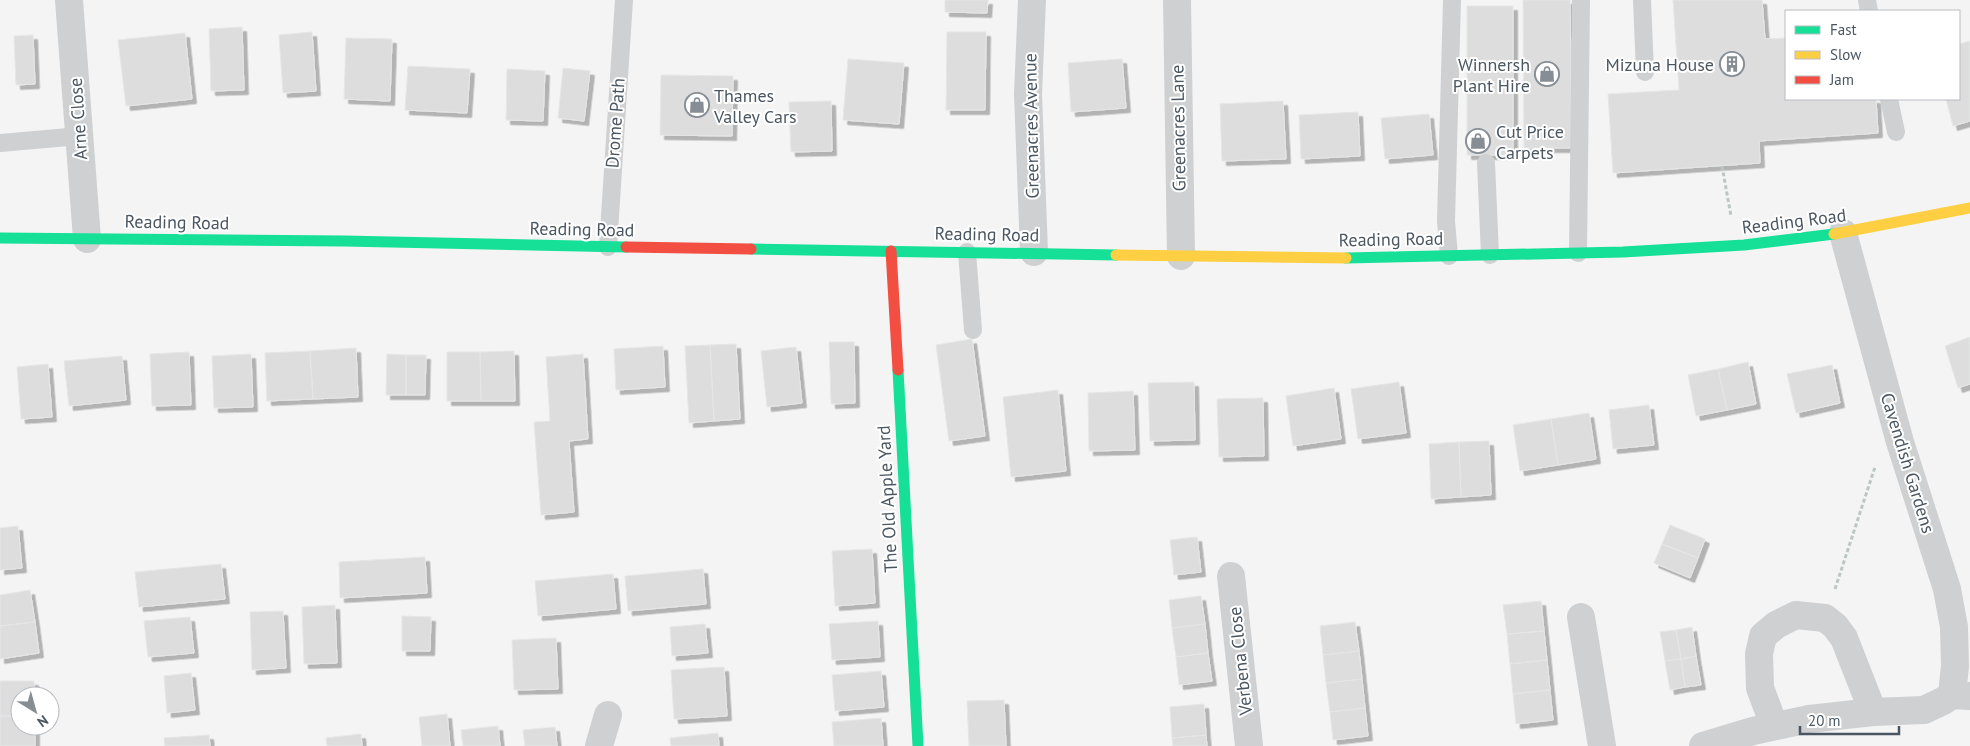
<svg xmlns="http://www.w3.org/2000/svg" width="1970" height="746" font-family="'PT Sans',sans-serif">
<defs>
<filter id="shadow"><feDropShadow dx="4.5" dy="4.5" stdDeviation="0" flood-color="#0004"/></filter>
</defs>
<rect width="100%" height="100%" fill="#f4f4f4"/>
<!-- building -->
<path fill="#ddddde" stroke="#e5e6e7" filter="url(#shadow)" d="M945,0h43l-1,13 -42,-1z
M1523,0h47l2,148h-48z
M1673,0h89l3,39 21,-1v61h90l2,34 -119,8 1,22 -147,10 -5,-79 71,-4z
M1467,6h46v149h-46z
M242,27l2,63 -33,1 -2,-62z
M312,32l4,59 -33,2 -4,-58z
M947,32h39l-1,78h-39z
M185,33l7,66 -66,7 -8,-66z
M33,35l2,49 -19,1 -2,-49z
M346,38l46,1 -2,62 -46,-2z
M1970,41v80l-17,5 -7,-27h13v-55z
M848,59l56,4 -5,61 -56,-4z
M1122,59l4,49 -55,4 -3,-49z
M408,66l62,3 -3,44 -62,-3z
M563,68l27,3 -6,50 -26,-3z
M507,69l38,2 -2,50 -37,-1z
M661,75l72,1 -1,60 -72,-1z
M831,101l1,50 -41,1 -2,-50z
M1283,101l3,58 -64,2 -2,-57z
M1358,112l2,44 -59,3 -2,-44z
M1429,114l4,41 -48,4 -4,-41z
M1970,337v47l-12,4 -13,-42z
M972,339l13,97 -36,5 -13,-96z
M829,342h25l1,61 -24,1z
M736,344l4,75 -26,2 -4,-76z
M710,345l4,76 -25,2 -4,-77z
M663,346l2,41 -49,3 -2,-41z
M796,347l6,56 -35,4 -6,-56z
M356,348l2,49 -45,2 -3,-48z
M310,351l3,48 -46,2 -2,-48z
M514,351l1,50h-34l-1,-49z
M189,352l2,53 -39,1 -2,-52z
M447,352h33l1,49h-34z
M251,354l2,53 -39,1 -2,-52z
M387,354l19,1v40h-20z
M583,354l5,85 -19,2 5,71 -33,3 -7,-93 16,-1 -4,-64z
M406,355h20l-1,40h-19z
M122,356l4,44 -57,6 -5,-45z
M1748,362l8,42 -29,6 -9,-41z
M48,364l4,53 -31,2 -4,-52z
M1832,365l8,38 -44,10 -9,-39z
M1718,369l9,41 -31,6 -8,-41z
M1194,382l1,58 -45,1 -2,-58z
M1399,382l7,51 -48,6 -7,-50z
M1334,388l7,51 -48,7 -7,-50z
M1058,390l8,81 -55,6 -8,-80z
M1133,391l2,59 -46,1 -1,-58z
M1263,398l1,58 -45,1 -2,-58z
M1649,405l5,40 -41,4 -4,-39z
M1589,413l7,46 -38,6 -7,-46z
M1551,419l7,46 -38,6 -7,-46z
M1489,441l2,54 -30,2 -2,-55z
M1459,442l2,55 -30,2 -2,-55z
M1670,525l35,14 -7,19 -36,-14z
M18,526l4,42 -22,2v-42z
M1197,537l4,35 -27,3 -4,-35z
M1662,544l36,14 -8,20 -36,-15z
M872,549l3,54 -40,3 -3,-55z
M425,557l2,36 -87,5 -1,-36z
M221,564l4,35 -86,8 -4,-35z
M703,569l3,35 -78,7 -3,-35z
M613,574l3,35 -78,7 -3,-35z
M30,590l5,32 -35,4v-31z
M1201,596l4,28 -33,4 -3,-28z
M1541,601l3,30 -37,3 -4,-29z
M335,605l2,58 -33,1 -2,-57z
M283,611l3,57 -34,2 -2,-58z
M402,616l29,1 -1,34h-28z
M190,617l4,36 -46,4 -4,-36z
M878,621l2,36 -48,3 -3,-36z
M35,622l4,31 -39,6v-33z
M1355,622l4,29 -36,4 -3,-29z
M705,624l3,29 -36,3 -2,-29z
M1205,624l3,29 -32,4 -4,-29z
M1692,627l4,29 -15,3 -5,-29z
M1676,630l5,29 -16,2 -5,-29z
M1544,631l3,29 -37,4 -3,-30z
M556,638l2,51 -44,1 -2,-50z
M1359,651l3,28 -36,4 -3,-28z
M1208,653l4,28 -33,4 -3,-28z
M1696,656l5,29 -16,2 -4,-28z
M1681,659l4,28 -15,3 -5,-29z
M1547,660l3,30 -37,4 -3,-30z
M724,667l3,49 -53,3 -3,-49z
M881,671l3,36 -49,4 -3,-36z
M191,673l4,37 -28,3 -3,-37z
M1362,679l3,29 -35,4 -4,-29z
M0,681h34l1,15h-15v20h-20z
M1550,690l3,30 -37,4 -3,-30z
M1004,700l2,46h-37l-2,-45z
M1204,704l2,31 -34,3 -2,-31z
M1365,708l3,28 -35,4 -3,-28z
M447,714l3,32h-28l-3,-29z
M0,716h20v10h15v20h-35z
M881,718l2,28h-49l-2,-24z
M498,726l2,20h-37l-2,-16z
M555,727l2,19h-32l-2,-16z
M718,733l1,13h-48l-1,-8z
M361,734l1,12h-35l-1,-8z
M209,735l1,11h-45l-1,-8z
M1206,735l1,11h-34l-1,-8z"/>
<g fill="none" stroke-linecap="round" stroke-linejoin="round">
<!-- path -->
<path stroke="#bcc7c4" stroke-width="3" stroke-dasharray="4 2.5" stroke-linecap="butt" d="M1722,166l9,50
M1835,589l40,-122"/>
<!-- lane -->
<path stroke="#ced0d2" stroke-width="18" d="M1642,0l3,72
M1867,0l2,11
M1889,99l7,33
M0,143l80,-7
M1486,163l4,92
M608,247l16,-247
M967,252l6,78
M1578,253l3,-253
M1449,256l-3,-35 6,-221"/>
<!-- street -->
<path stroke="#ced0d2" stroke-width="28" d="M69,0l18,239
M1032,0l-4,94 6,158
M1177,0l4,256
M1843,233l57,209 47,147 7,38 1,39 -3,29
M1231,576l18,170
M1581,617l21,129
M1774,725l-14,-37 -1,-34 4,-18 13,-11 20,-10 29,3 10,8 9,12 29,74
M599,746l9,-31
M1703,746l50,-15 56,-12 64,-7 51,-2 19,-9 9,-6 18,1"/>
<!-- fast -->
<path stroke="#16e098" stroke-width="11" d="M0,238l344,3 282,6
M751,249l365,6
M1346,258l277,-6 121,-7 90,-11
M898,370l20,376"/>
<!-- slow -->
<path stroke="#ffcf43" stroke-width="11" d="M1834,234l136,-26
M1116,255l230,3"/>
<!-- jam -->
<path stroke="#f24e42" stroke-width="11" d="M626,247l125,2
M891,251l7,119"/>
</g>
<!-- icons -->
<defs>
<symbol id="building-ring" viewBox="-11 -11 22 22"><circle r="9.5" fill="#fff" stroke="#868d94" stroke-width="1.5"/><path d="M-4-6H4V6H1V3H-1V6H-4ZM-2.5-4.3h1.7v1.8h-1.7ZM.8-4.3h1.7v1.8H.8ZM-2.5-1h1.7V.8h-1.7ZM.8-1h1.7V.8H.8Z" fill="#868d94"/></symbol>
<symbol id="shop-ring" viewBox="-11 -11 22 22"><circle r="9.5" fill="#fff" stroke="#868d94" stroke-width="1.5"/><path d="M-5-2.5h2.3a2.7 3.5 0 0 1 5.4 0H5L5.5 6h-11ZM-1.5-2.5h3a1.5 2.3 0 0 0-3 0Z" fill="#868d94"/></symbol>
</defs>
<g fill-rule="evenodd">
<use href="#building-ring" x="1718" y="50" width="28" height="28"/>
<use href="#shop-ring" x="1533" y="60" width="28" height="28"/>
<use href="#shop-ring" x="683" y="91" width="28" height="28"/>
<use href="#shop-ring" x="1464" y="127" width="28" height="28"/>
</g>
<g text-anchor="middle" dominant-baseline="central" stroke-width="4" stroke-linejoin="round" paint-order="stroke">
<!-- poi labels -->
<g font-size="18" fill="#4a5661" stroke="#fff" text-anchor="end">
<text x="1530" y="64">Winnersh<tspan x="1530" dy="21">Plant Hire</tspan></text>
<text x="1714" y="64">Mizuna House</text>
<text x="714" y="95" text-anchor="start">Thames<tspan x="714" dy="21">Valley Cars</tspan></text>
<text x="1496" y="131" text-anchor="start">Cut Price<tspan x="1496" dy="21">Carpets</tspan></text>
</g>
<!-- street labels -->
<g font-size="18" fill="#4a5661" stroke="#fff">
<text transform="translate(78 119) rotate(-94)">Arne Close</text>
<text transform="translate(615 123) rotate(-86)">Drome Path</text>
<text transform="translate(1031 126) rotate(-91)">Greenacres Avenue</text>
<text transform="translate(1178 128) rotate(-91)">Greenacres Lane</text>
<text transform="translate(1794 221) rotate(-7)">Reading Road</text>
<text transform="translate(177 222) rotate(1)">Reading Road</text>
<text transform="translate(582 229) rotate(1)">Reading Road</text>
<text transform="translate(987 234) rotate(1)">Reading Road</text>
<text transform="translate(1391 239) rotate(-1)">Reading Road</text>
<text transform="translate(1908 463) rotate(73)">Cavendish Gardens</text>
<text transform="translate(887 499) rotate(-93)">The Old Apple Yard</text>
<text transform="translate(1240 661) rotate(-96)">Verbena Close</text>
</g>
</g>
<!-- legend -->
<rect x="1785" y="10" width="175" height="90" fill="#ffffff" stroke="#b7bbc0"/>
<rect x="1795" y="26" width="25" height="8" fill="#16e098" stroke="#b7bbc0"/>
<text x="1830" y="35" font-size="15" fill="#4a5661">Fast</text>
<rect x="1795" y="51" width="25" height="8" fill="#ffcf43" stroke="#b7bbc0"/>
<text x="1830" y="60" font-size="15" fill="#4a5661">Slow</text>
<rect x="1795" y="76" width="25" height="8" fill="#f24e42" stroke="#b7bbc0"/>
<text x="1830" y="85" font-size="15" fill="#4a5661">Jam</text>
<!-- north arrow -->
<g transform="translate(35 711) rotate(143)"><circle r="24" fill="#ffffff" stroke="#b7bbc0"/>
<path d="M0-4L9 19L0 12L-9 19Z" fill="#868d94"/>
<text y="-8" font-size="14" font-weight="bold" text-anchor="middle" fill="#4a5661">N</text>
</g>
<!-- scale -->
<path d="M1800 726v8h99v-8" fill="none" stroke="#4a5661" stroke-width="2.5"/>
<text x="1808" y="726" font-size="15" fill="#4a5661" stroke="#ffffff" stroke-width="4" paint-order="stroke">20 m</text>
</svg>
